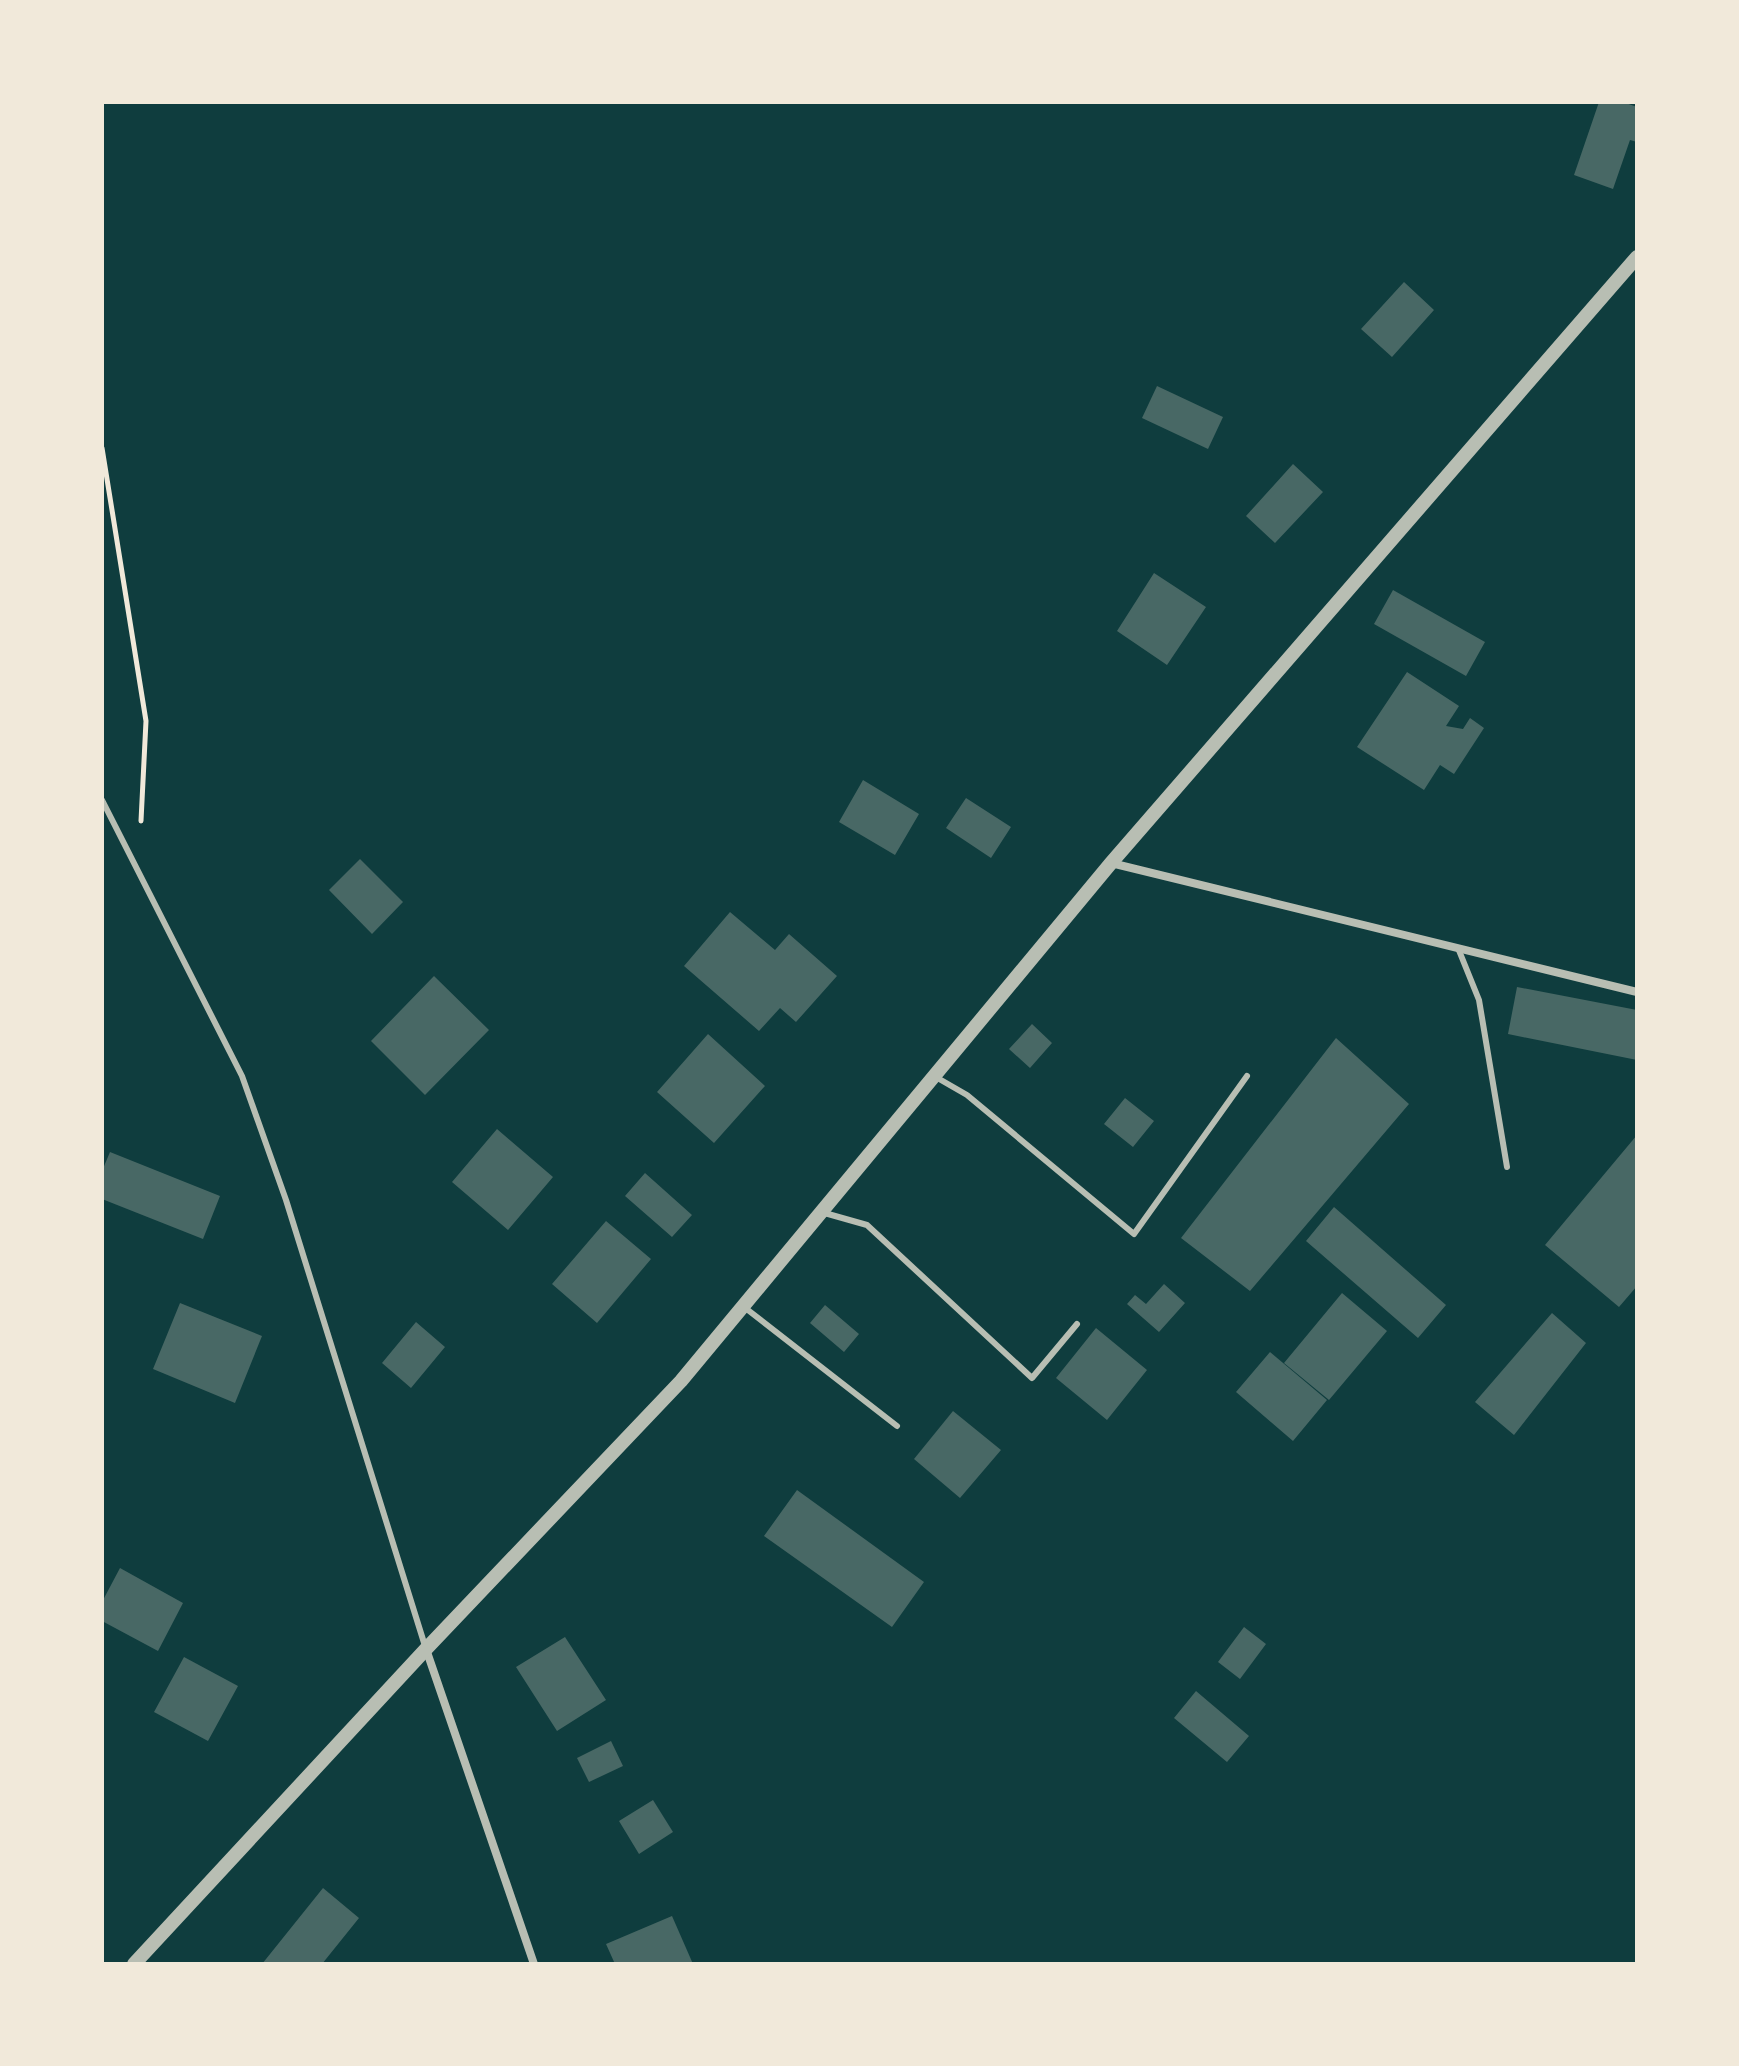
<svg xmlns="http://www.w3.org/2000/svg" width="1739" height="2066" font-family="Inter,sans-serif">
<rect width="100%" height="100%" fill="#0f3d3e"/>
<!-- building -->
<path fill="#486865" d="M1599,102h24l14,5v35l-7,-2 -17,49 -39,-14z
M1404,282l30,28 -42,47 -31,-28z
M1157,386l66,31 -15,32 -66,-31z
M1293,464l30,28 -48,51 -29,-27z
M1154,573l52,34 -39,58 -50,-34z
M1393,590l92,52 -19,34 -92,-52z
M1407,672l52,34 -13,20 17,3 7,-11 14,10 -30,46 -14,-9 -16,25 -67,-43z
M863,780l56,34 -24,41 -56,-33z
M966,798l45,29 -20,31 -45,-30z
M360,859l43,43 -31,32 -43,-44z
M730,912l45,38 14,-16 48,42 -41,46 -16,-14 -21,23 -75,-65z
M434,976l55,54 -64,65 -54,-54z
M1517,987l120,23v50l-129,-26z
M1032,1024l20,19 -22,25 -21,-19z
M708,1034l57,52 -51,57 -57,-51z
M1336,1038l73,66 -159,187 -69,-53z
M1125,1098l29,23 -21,26 -29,-23z
M497,1129l56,48 -45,53 -56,-48z
M1637,1135v151l-18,21 -74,-62z
M110,1152l110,44 -17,43 -101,-40v-28z
M645,1173l47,42 -20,22 -47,-41z
M1334,1207l112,98 -28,33 -112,-97z
M606,1221l45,38 -54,64 -45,-39z
M1164,1284l21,19 -26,29 -32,-28 8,-9 11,9z
M1342,1293l45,38 -58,69 -45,-37z
M180,1303l82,33 -27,67 -82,-34z
M825,1305l34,29 -15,18 -34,-29z
M1552,1313l34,30 -72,92 -39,-33z
M416,1322l29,25 -34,41 -29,-25z
M1096,1328l51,42 -40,50 -51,-42z
M1270,1352l57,48 -34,41 -57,-49z
M953,1411l48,39 -41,48 -46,-39z
M797,1490l127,92 -32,45 -128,-91z
M120,1568l63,35 -25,48 -56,-30v-19z
M1244,1627l22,17 -26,35 -22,-17z
M565,1637l41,63 -49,31 -41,-64z
M184,1657l54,29 -30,55 -54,-29z
M1196,1691l53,45 -22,26 -53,-44z
M611,1741l12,25 -34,16 -12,-24z
M653,1800l20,32 -34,22 -20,-33z
M323,1888l36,30 -37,46h-60z
M672,1916l21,48h-78l-9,-20z"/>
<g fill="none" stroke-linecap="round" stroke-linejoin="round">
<!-- path -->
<path stroke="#f1e9da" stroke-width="5" d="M102,448l44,273 -5,100"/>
<!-- service -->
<path stroke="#b8beb3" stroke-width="6" d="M102,800l140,276 44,124 139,446
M1458,948l21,52 28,167
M934,1076l33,19 167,139 113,-158
M821,1212l46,13 165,153 45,-54
M744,1307l153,119"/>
<!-- minor -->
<path stroke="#b8beb3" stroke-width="8" d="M1111,863l526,129
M426,1649l108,315"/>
<!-- tertiary -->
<path stroke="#b8beb3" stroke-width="14" d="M134,1964l292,-315 255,-268 430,-518 526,-606"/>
</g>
<!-- border -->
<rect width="1739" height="2066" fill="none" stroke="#f1e9da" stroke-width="208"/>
</svg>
